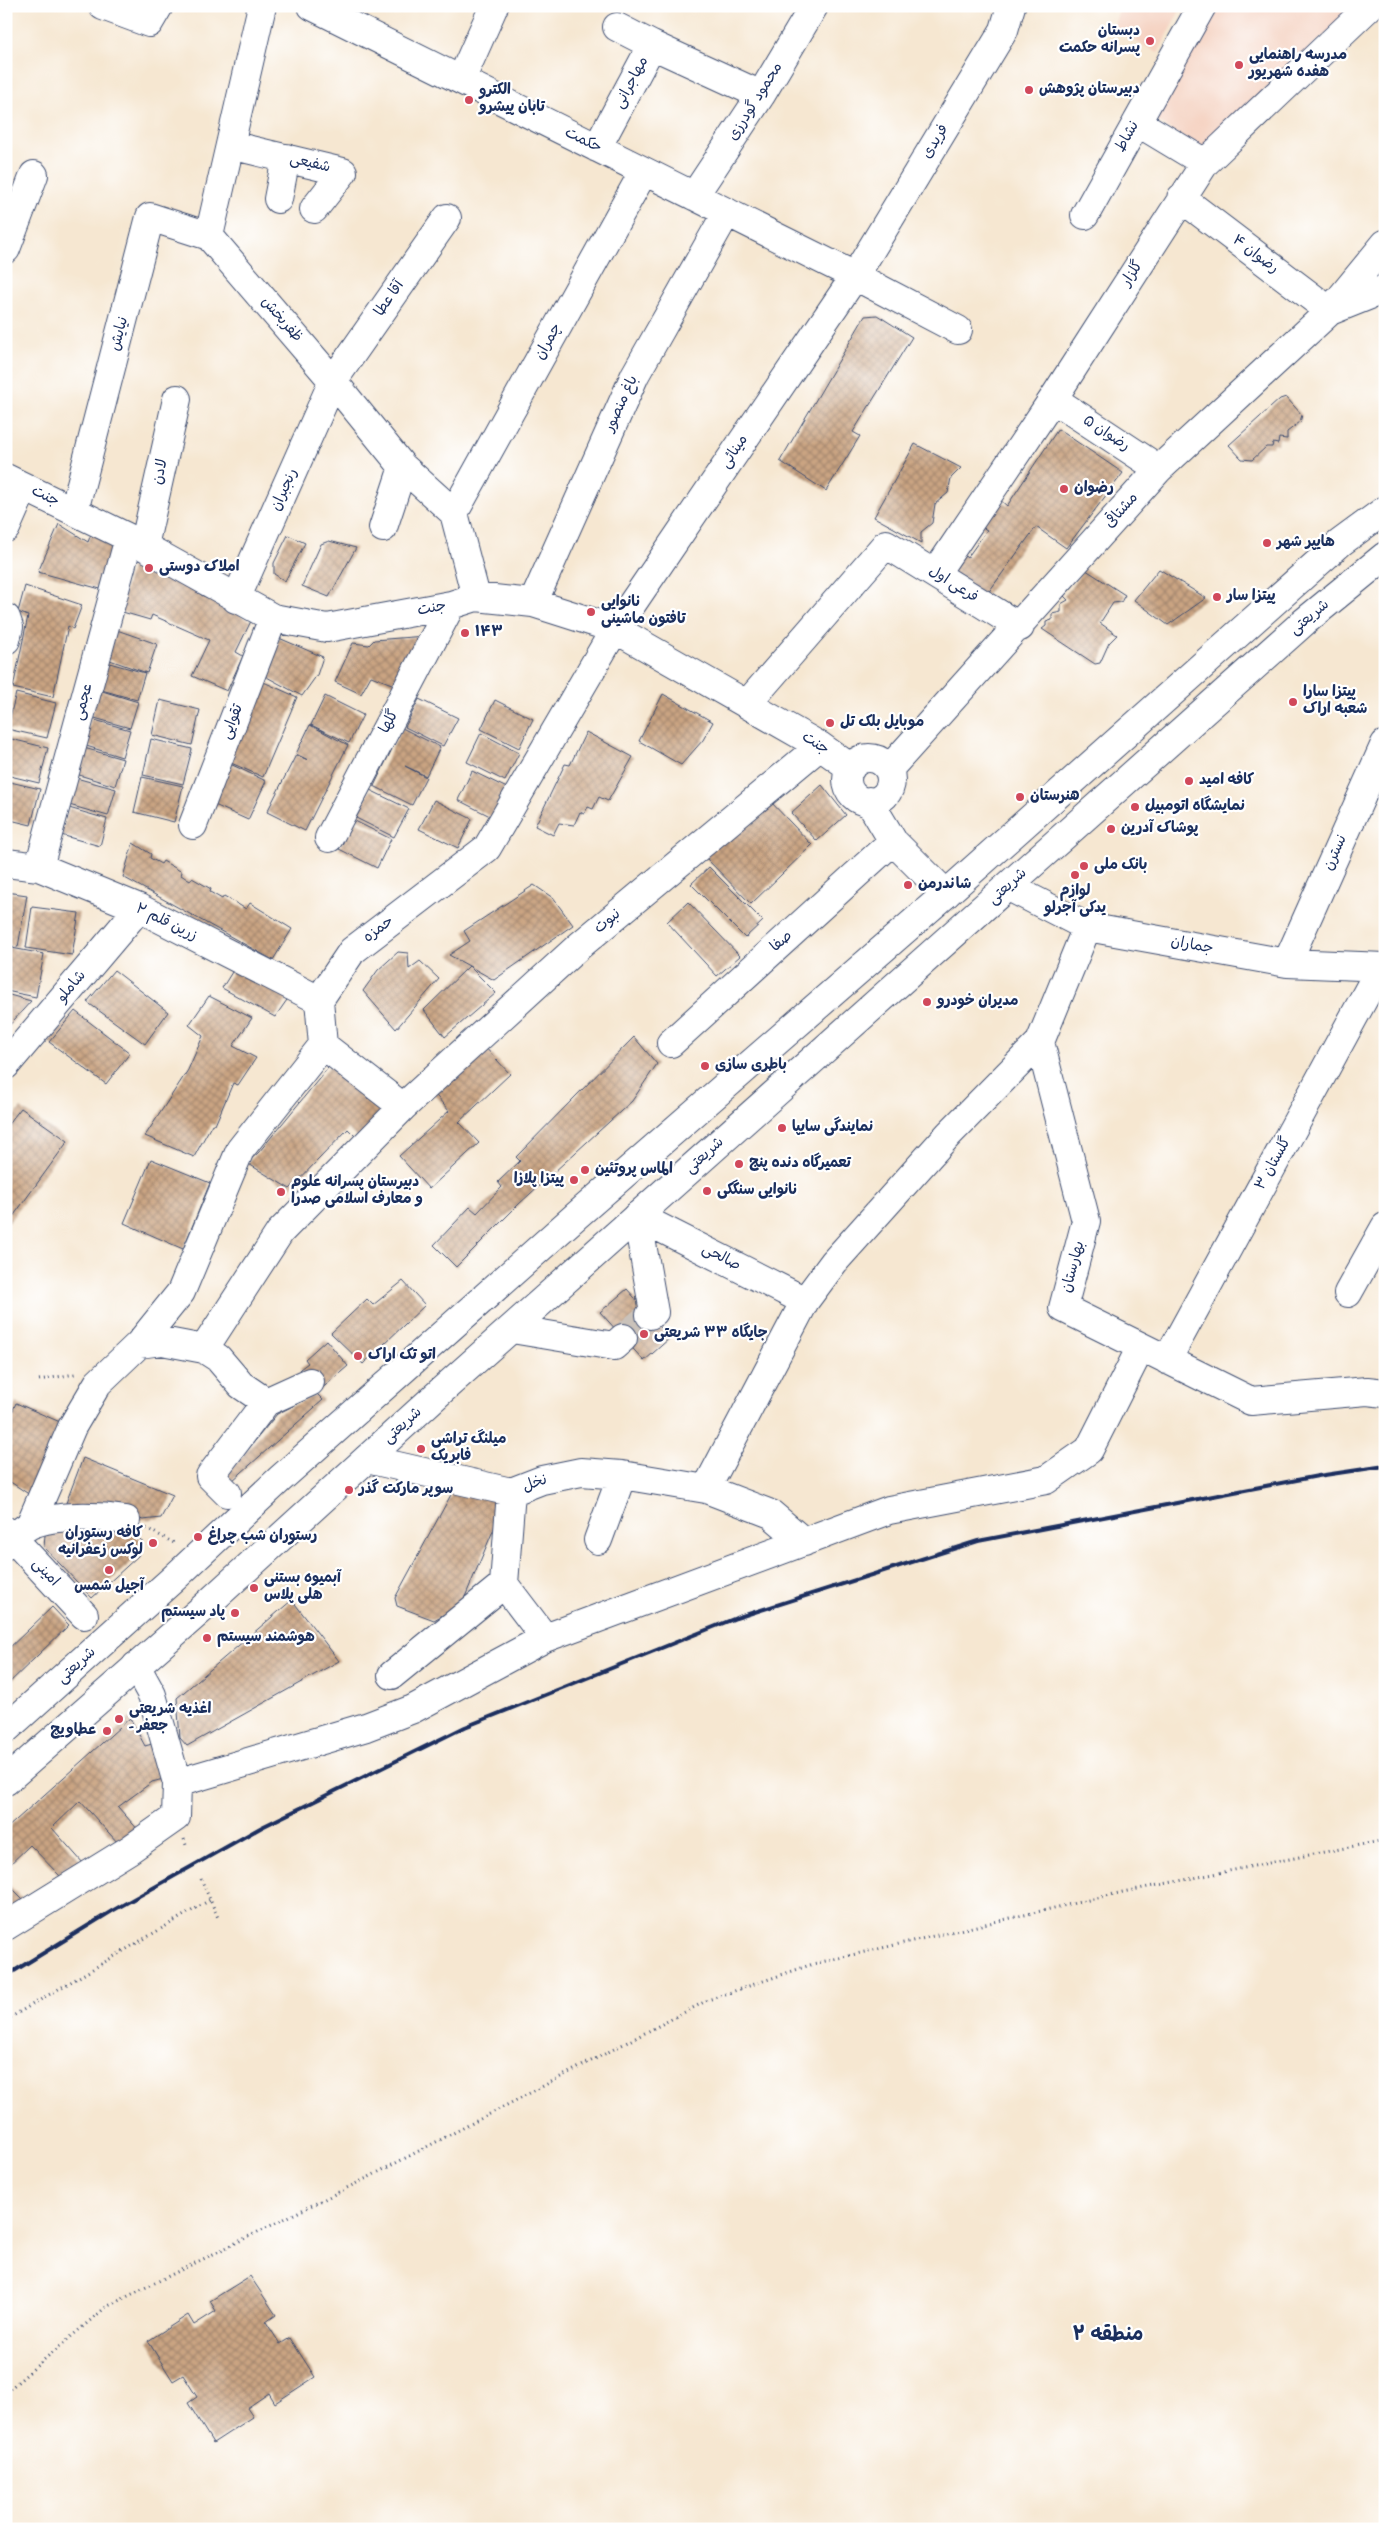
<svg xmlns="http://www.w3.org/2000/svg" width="1391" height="2535" font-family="'Gochi Hand','Playpen Sans Arabic',sans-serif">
<defs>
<pattern id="building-cross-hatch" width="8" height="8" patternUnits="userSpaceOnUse" patternTransform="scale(1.25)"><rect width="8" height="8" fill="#caa482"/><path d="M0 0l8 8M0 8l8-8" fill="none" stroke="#a3866e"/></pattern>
</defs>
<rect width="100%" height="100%" fill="#fff"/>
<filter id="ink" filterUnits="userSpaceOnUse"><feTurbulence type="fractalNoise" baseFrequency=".02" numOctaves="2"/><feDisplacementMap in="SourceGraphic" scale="10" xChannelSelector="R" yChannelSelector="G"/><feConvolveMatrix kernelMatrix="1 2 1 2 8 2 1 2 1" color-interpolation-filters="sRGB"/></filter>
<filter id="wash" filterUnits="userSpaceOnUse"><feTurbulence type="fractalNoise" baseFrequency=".0096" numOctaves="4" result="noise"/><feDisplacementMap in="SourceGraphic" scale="20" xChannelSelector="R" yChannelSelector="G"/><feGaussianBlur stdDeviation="1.12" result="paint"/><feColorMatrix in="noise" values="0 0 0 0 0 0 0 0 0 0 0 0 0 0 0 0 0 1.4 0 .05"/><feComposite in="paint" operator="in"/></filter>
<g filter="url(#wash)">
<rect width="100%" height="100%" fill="#f6e7d1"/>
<!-- built -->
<path fill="#f5d3c2" d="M1120,6h62l-24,47 -45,-24z
M1218,6h126l8,4 -152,139 -46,-30z"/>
<g id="blocks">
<!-- building -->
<path fill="url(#building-cross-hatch)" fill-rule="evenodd" d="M877,315l35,22 -59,95 7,4 -34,55 -46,-30 85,-145z
M1286,397l16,18 -2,7 -13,10v7l-8,-1 -1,6 -5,-1 -1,4h-6l-14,13 -10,-1 -13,-14 51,-46z
M1058,429l65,44 -57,75 -30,-21 -51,70 -33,-19v-16l8,-10 7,6 20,-28 -7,-4 18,-28 9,8z
M915,444l46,24 -10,10 -3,15 -13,11 -3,19 -11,9v11l-47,-26z
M59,524l29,18 5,-13 24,16 -13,45 -66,-18z
M288,535l17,8 -20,38 -11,-7v-11z
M329,541l27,7 -27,49 -27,-11 19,-42z
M134,558l32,14 37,24 39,15 -1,5 10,5 -15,31 7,4 -16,35 -35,-15 17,-36 -57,-25 -2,5 -31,-9z
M1083,568l42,27 -4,7 -8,1 -13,20 17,12 -8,8 -9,20 -5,1 -53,-35 4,-3v-4l6,-2v-6l9,-2v-8l7,-4 -4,-4 10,-11z
M1159,569l47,29 -38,27 -34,-25z
M25,586l57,19 -9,24 -5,-3 -15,71 -40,-9 15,-72 -10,-4z
M114,629l43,15 -10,29 -43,-15z
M425,636l-28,50 -26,-10 -10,18 -26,-12 18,-39 16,2 5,-5z
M279,638l44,19 -6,18 -15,21 -39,-21z
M106,662l39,11 -8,27 -39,-11z
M257,679l40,18 -34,80 -41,-18z
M99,690l39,12 -8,26 -39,-11z
M16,693l40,10 -9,35 -40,-9z
M663,694l50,28 -10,18 -22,25 -42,-24z
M325,696l38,19 -14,28 -38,-18z
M419,699l39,19 -15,28 -38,-19z
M160,700l40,10 -8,35 -40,-10z
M495,700l38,19 -14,29 -38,-19z
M91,719l39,11 -8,27 -39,-12z
M310,725l38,20 -43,86 -38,-19 29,-57 12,5 -12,-6z
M402,728l38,19 -14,29 -21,-10 21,11 -14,28 -38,-19z
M586,732l47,25 -25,44 -9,-4 -6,12 -5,-2 -4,7 -4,-2 -6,13 -15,-2 -6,12 -18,-9 30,-62 5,1z
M481,733l38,20 -14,28 -38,-19z
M7,738l41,10 -9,35 -33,-8z
M151,739l41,10 -9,35 -40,-9z
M84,748l39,11 -8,27 -39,-12z
M226,762l40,19 -18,39 -40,-18z
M472,771l39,19 -15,29 -38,-19z
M142,777l41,9 -9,36 -40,-10z
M76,778l40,11 -8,27 -39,-11z
M6,781l34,8 -9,36 -25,-6z
M822,785l24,30 -29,26 -26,-28z
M370,790l39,19 -15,28 -38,-19z
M434,800l38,19 -14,29 -39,-19z
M769,800l43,45 -61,59 -47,-48z
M69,808l38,11 -7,27 -39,-11z
M353,820l38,19 -14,29 -38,-19z
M133,843l18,11 -1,4 11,6 2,-3 19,11 -1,3 9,6 2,-3 19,11 -1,3 12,7 2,-3 22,13 4,-6 42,26 -19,31 -150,-83z
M709,867l54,54 -18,17 -54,-54z
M534,885l19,13 20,27 -79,55 -25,-14 27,27 -51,44 -21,-27 45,-44 -20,-11 21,-14 -6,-10z
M6,892l21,3 -9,52 -12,-2z
M688,902l52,54 -23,20 -50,-54z
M32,907l47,6 -7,42 -46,-7z
M6,947l38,7 -8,43 -30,-6z
M398,952l10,1 1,16 11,-8 19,18 -43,50 -33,-38 15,-21z
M237,964l52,33 -14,20 -53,-29z
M114,970l54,42 -23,32 -58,-42z
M6,994l25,7 -25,28z
M209,996l43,22 -19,28 23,12 -18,27 -5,-2 -18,42 -3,-1 -18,33 -49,-21 43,-66 15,-34 -14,-11z
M75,1011l55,42 -24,31 -57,-42z
M634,1037l23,27 -25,37 -113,103 -63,63 -22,-22 36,-38 7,6 25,-26 -4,-5 22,-21 -4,-4z
M482,1044l28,30 -51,48 20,21 -50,46 -30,-33 50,-45 -17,-20z
M332,1063l59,45 -31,33 -12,-12 -58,60 -43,-26 12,-11z
M21,1108l47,33 -59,81 -3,-2v-93z
M151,1159l59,24 -27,66 -59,-26z
M403,1281l22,24 -62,59 -32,-31 36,-34 6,6z
M627,1289l43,49 -26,23 -44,-49z
M326,1340l22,26 -29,25 -19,-22 8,-6 -3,-4z
M317,1394l6,6 -91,81 -5,-6 50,-61z
M16,1403l44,19 -30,73 -24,-16v-54z
M83,1458l90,37 -12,23 -18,2 -14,-5 -66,-4z
M453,1491l46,10 4,6 -41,97 -28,16 -37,-14 -2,-8z
M67,1527l66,5 9,9 -4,15 -46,42 -48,-51 1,-12z
M292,1600l47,61 -152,85 -7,-8 -3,-40z
M52,1607l17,18 -63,61v-35z
M130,1718l15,28 14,-4 8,36 -15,4 -34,25 22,25 -134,79v-29l17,17 37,-23 -30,-31 -24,23v-39zM80,1801l38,42 -35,20 -31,-35z
M250,2276l26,39 -10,7 14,22 10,-6 25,39 -40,26 -6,-10 -22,15 6,9 -40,26 -25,-40 9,-6 -14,-22 -10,6 -25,-40 40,-26 6,10 22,-14 -6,-10z"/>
</g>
</g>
<g filter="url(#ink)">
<use href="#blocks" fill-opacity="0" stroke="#3c4b6f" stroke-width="1"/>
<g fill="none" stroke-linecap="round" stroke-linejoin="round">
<!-- minor-tunnel -->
<path stroke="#cac2ba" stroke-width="28" stroke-dasharray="28 14" stroke-linecap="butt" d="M623,1338l27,-23"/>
<defs>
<path id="minor" d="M103,6l46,17 10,-17
M262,6l-53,230 124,145 70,86 51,46 22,84
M312,6l543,270 103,54
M617,27l35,18
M461,80l33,-74
M1137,122l68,41
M230,145l113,27 -29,37
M597,148l55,-103 109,50
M694,196l67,-101 53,-89
M1181,198l149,113 55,-67
M278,199l8,-41
M1085,215l117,-209
M6,249l28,-74
M1053,399l106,70
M6,478l123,60 144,80 54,10 124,-23 25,-8 57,6 82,26 205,117 31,22
M74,511l76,-294 59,19
M454,513l190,-342
M6,528l18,-41
M383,528l20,-61
M144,546l33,-147
M935,574l118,-175 152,-236 165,-157
M236,599l97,-218 114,-163
M533,603l102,-228 92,-163
M6,618l3,9 -3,13
M747,704l139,-160 134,83
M847 780a22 22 0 1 1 44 0a22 22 0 1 1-44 0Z
M889,769l270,-300 171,-158 55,-22
M869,801l24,40 53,53
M193,825l80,-207
M329,838l122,-233
M6,863l33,4 100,41 180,92
M39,867l90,-329
M1009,887l78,40 200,36 98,4
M1087,927l-47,115 46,179 -23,87 188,93 116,-10 18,2
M1287,963l98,-219
M671,1043l222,-202
M323,1045l80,62
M6,1065l133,-157
M637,1216l168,85
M637,1216l17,96 -4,3
M1348,1293l37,-66
M512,1329l102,17 9,-8
M139,1344l23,-3 42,8 14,9 23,27 25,17 -56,74 17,17
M204,1349l76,-117 123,-125 175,-160 242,-201
M1167,1360l214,-393
M266,1402l44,-20
M367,1459l144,33 31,-12 39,-8 41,3 84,14 65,25 33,28
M706,1489l99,-188 29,-39 115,-128 91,-92
M511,1492l-7,92 41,54
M30,1525l42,-98 26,-44 41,-39 42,-52 59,-142 83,-105 -4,-45 33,-49 135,-103 128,-219 240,-353 149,-246 7,-24
M6,1531l78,84
M598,1540l24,-65
M6,1545c7,-6 16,-16 24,-20 25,-11 70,-9 96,-5
M392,1675l112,-91
M177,1783l189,-56 47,-18 132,-71 344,-128 157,-30 43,-30 52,-103
M6,1926l123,-76 47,-33 1,-34 -25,-88 -16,-29"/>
<path id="major" d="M6,1729l166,-149 108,-101 296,-263 370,-322 394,-351 45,-33
M6,1781l196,-172 238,-217 864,-770 81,-66"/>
</defs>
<!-- minor casing -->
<use href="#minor" stroke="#3c4b6f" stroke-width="30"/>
<!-- major casing -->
<use href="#major" stroke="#3c4b6f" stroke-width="30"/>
<!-- path -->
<path stroke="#3c4b6f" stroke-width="3" stroke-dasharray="1 4" stroke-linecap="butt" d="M39,1380l36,-6
M146,1528l30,16
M184,1839l3,9
M201,1879l18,41
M6,2020l204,-120
M6,2392l100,-85 263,-130 339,-177 105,-36 310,-72 262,-52"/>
<!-- minor -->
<use href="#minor" stroke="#fff" stroke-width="28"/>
<!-- major -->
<use href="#major" stroke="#fff" stroke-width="28"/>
<!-- rail -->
<path stroke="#1b2f5e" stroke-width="4" d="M6,1976l106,-65 150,-84 203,-100 271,-109 242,-77 340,-65 67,-10"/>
</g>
</g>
<!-- markers -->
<g fill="#d1495b" stroke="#fff" stroke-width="2">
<circle cx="1150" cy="41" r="5"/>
<circle cx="1239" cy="65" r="5"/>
<circle cx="1029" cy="90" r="5"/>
<circle cx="469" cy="100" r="5"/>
<circle cx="1064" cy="489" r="5"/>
<circle cx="1267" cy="543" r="5"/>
<circle cx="149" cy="568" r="5"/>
<circle cx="1217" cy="597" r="5"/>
<circle cx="591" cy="612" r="5"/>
<circle cx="465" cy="633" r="5"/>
<circle cx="1293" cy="702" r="5"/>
<circle cx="830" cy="723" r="5"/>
<circle cx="1189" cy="781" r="5"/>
<circle cx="1020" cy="797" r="5"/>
<circle cx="1135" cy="807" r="5"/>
<circle cx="1111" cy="829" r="5"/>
<circle cx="1084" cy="866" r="5"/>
<circle cx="1075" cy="875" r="5"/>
<circle cx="908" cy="885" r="5"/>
<circle cx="927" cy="1002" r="5"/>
<circle cx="705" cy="1066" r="5"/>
<circle cx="782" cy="1128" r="5"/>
<circle cx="739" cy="1164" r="5"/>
<circle cx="585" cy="1170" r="5"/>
<circle cx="574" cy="1180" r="5"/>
<circle cx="707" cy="1191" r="5"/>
<circle cx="281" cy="1192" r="5"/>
<circle cx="644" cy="1334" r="5"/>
<circle cx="358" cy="1356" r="5"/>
<circle cx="421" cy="1449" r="5"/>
<circle cx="349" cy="1490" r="5"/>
<circle cx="198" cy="1537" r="5"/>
<circle cx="153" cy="1543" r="5"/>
<circle cx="109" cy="1570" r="5"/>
<circle cx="254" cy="1588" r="5"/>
<circle cx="235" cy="1613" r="5"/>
<circle cx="207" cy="1638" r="5"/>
<circle cx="119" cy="1719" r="5"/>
<circle cx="107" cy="1731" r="5"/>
</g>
<g text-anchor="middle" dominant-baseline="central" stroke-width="4.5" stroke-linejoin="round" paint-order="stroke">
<!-- poi labels -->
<g font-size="15" font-weight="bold" fill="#1b2f5e" stroke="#fff" text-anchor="start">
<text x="1140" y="32" text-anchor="end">دبستان<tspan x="1140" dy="17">پسرانه حکمت</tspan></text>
<text x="1249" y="56">مدرسه راهنمایی<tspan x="1249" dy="17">هفده شهریور</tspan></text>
<text x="1039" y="90">دبیرستان پژوهش</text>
<text x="479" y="91">الکترو<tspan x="479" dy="17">تابان پیشرو</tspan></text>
<text x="1074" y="489">رضوان</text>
<text x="1277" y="543">هایپر شهر</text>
<text x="159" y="568">املاک دوستی</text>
<text x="1227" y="597">پیتزا سار</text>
<text x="601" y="603">نانوایی<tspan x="601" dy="17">تافتون ماشینی</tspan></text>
<text x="475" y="633">۱۴۳</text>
<text x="1303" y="693">پیتزا سارا<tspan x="1303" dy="17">شعبه اراک</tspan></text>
<text x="840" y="723">موبایل بلک تل</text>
<text x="1199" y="781">کافه امید</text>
<text x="1030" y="797">هنرستان</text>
<text x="1145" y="807">نمایشگاه اتومبیل</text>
<text x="1121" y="829">پوشاک آدرین</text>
<text x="1094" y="866">بانک ملی</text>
<text x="918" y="885">شاندرمن</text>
<text x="1075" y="892" text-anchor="middle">لوازم<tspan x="1075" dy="17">یدکی آجرلو</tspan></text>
<text x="937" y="1002">مدیران خودرو</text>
<text x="715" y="1066">باطری سازی</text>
<text x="792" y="1128">نمایندگی سایپا</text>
<text x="749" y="1164">تعمیرگاه دنده پنج</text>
<text x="595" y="1170">الماس پروتئین</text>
<text x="564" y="1180" text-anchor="end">پیتزا پلازا</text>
<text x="291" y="1183">دبیرستان پسرانه علوم<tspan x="291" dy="17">و معارف اسلامی صدرا</tspan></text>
<text x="717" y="1191">نانوایی سنگکی</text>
<text x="654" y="1334">جایگاه ۳۳ شریعتی</text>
<text x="368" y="1356">اتو تک اراک</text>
<text x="431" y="1440">میلنگ تراشی<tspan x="431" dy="17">فابریک</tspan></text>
<text x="359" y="1490">سوپر مارکت گذر</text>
<text x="143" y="1534" text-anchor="end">کافه رستوران<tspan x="143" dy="17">لوکس زعفرانیه</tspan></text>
<text x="208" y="1537">رستوران شب چراغ</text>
<text x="264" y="1579">آبمیوه بستنی<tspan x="264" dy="17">هلی پلاس</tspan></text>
<text x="109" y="1587" text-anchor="middle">آجیل شمس</text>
<text x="225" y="1613" text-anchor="end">پاد سیستم</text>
<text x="217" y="1638">هوشمند سیستم</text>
<text x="129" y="1710">اغذیه شریعتی<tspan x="129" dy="17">- جعفر</tspan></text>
<text x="97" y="1731" text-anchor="end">عطاویچ</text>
</g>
<!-- street labels -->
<g font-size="15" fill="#1b2f5e" stroke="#fff">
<text transform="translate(632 83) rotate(-62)">مهاجرانی</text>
<text transform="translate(756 102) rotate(-58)">محمود گودرزی</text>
<text transform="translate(1128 137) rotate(-61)">نشاط</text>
<text transform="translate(583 141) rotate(26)">حکمت</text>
<text transform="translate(936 142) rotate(-59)">فریدی</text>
<text transform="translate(310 164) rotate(13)">شفیعی</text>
<text transform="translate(1255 255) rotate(37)">رضوان ۴</text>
<text transform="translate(1133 274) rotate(-57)">گلزار</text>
<text transform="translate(390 299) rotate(-55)">آقا عطا</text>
<text transform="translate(281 320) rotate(49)">ظفربخش</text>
<text transform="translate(120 334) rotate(-75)">نیایش</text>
<text transform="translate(549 342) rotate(-61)">چمران</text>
<text transform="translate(622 404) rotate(-65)">باغ منصور</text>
<text transform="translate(1106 434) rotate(33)">رضوان ۵</text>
<text transform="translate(735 452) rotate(-56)">مینائی</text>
<text transform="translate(161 472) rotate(-78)">لادن</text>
<text transform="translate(285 490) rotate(-66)">رنجبران</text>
<text transform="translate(45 497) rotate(26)">جنت</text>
<text transform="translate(1122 511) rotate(-48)">مشتاقی</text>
<text transform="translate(953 585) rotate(32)">فرعی اول</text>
<text transform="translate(432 609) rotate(-11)">جنت</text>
<text transform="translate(1310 618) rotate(-40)">شریعتی</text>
<text transform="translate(84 702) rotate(-75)">عجمی</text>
<text transform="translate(233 722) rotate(-69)">تقوایی</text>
<text transform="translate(390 722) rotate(-62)">گلها</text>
<text transform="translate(815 744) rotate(32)">جنت</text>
<text transform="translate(1336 853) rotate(-66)">نسترن</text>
<text transform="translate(1008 887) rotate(-42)">شریعتی</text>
<text transform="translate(608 922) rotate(-40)">نبوت</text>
<text transform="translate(166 923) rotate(26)">زرین قلم ۲</text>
<text transform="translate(379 930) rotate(-37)">حمزه</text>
<text transform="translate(782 942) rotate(-42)">صفا</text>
<text transform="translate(1192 946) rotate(10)">جماران</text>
<text transform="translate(72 987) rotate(-50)">شاملو</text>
<text transform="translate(705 1156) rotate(-42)">شریعتی</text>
<text transform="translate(1274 1164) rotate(-61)">گلستان ۳</text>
<text transform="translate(721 1258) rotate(27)">صالحی</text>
<text transform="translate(1074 1267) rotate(-75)">بهارستان</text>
<text transform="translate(403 1426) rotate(-42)">شریعتی</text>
<text transform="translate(535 1484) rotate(-19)">نخل</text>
<text transform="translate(45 1573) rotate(47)">امینی</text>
<text transform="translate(77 1666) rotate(-42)">شریعتی</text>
</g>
<!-- district labels -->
<g font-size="20" font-weight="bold" fill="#1b2f5e" stroke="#fff">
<text x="1108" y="2336">منطقه ۲</text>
</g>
</g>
<!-- margin -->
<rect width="1391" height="2535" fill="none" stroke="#fff" stroke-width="25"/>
</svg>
